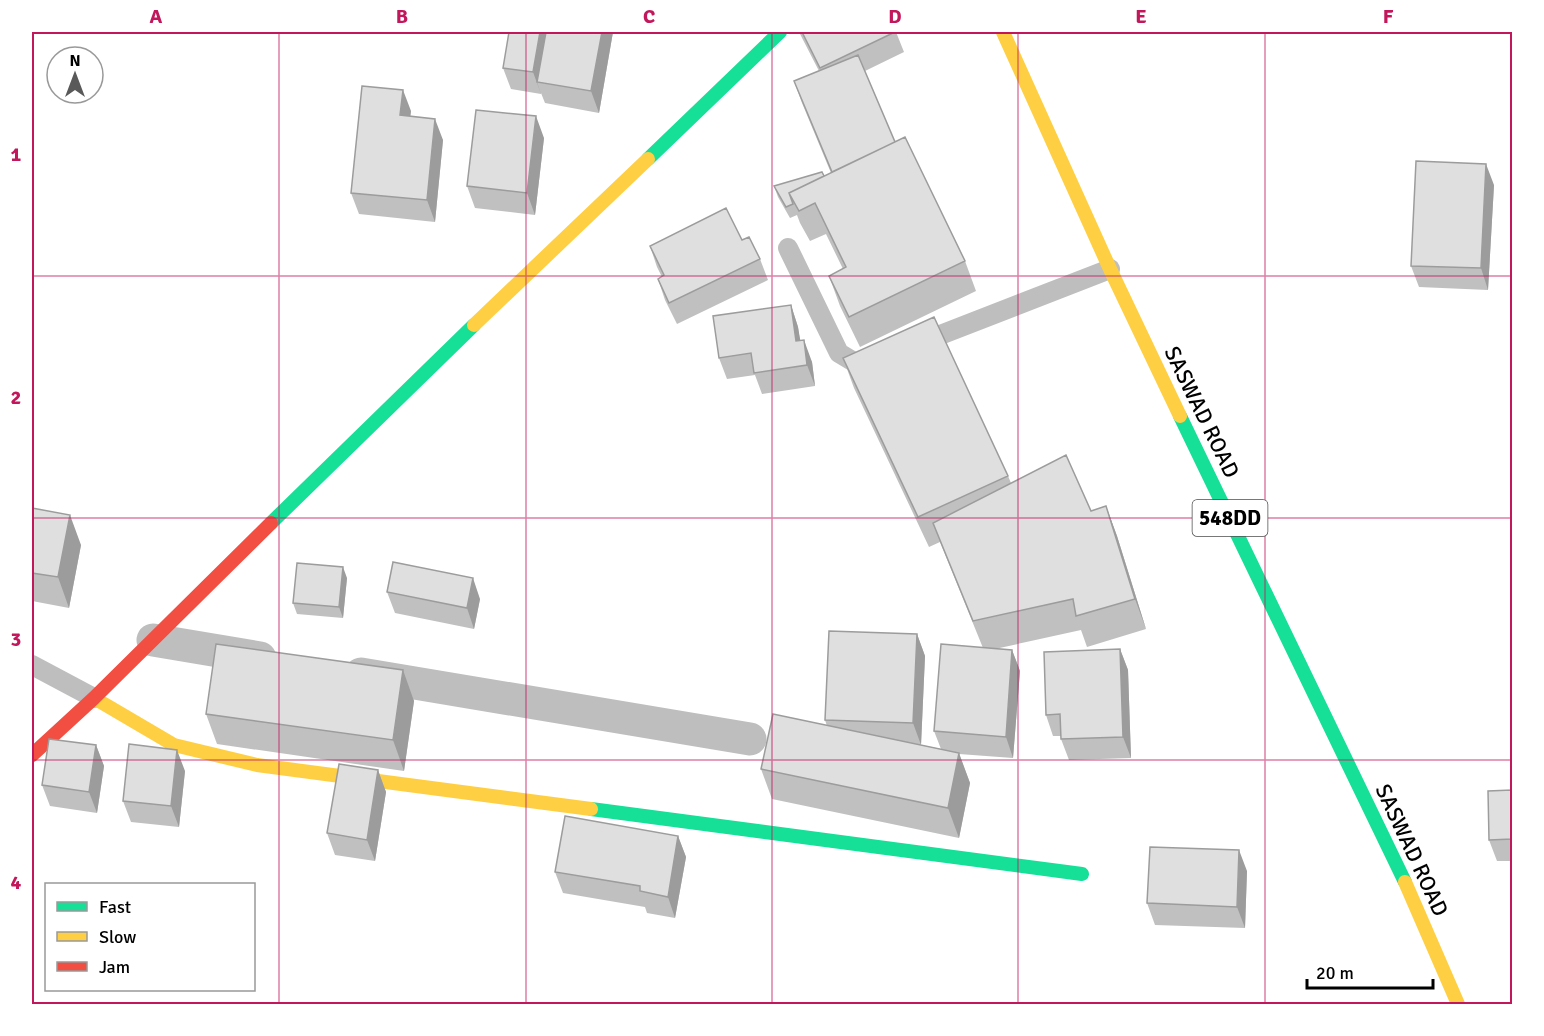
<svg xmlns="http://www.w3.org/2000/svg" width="1544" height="1036" font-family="Signika,sans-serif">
<rect width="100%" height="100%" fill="#fff"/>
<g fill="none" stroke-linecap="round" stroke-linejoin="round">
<!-- lane -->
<path stroke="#bebebe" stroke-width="20" d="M788,248l51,105 15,9h16
M917,344l193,-75
M32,665l62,33"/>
<!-- street -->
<path stroke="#bebebe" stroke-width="33" d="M153,640l107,18
M361,674l389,65"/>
<!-- fast -->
<path stroke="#16e098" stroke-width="14" d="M648,159l132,-127
M1180,416l225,466
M271,523l203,-198
M591,809l491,65"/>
<!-- slow -->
<path stroke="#ffcf43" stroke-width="14" d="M1003,32l107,237 70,147
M474,325l174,-166
M94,698l80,47 83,20 334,44
M1405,882l53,122"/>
<!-- jam -->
<path stroke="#f24e42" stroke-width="14" d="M32,755l62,-57 177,-175"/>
</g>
<!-- wall -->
<path fill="#c0c0c0" d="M613,32l-14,81 -54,-10 -4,-10v1l-30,-5 -8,-21z
M799,32h97l8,20 -39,19 30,71 70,119 11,30 -116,56 -20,-41 -11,-30 14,-7 -17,-35 -16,7 -10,-18 -3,-8 -7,3 -12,-21 -4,-11 50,-10 7,-3 -29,-70 -8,-22 25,-10z
M411,111l-1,5 33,24 -8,82 -76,-8 -8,-21z
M544,138l-9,77 -60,-7 -8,-22z
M1494,185l-6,105 -69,-3 -8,-21z
M742,240l18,19 8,21 -91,44 -12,-24 -7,-21 4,-2 -5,-10 -7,-21z
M791,305l7,22 2,14 12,21 3,24 -53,8 -7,-19 -28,4 -8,-21z
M843,358l165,118 3,7 80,28 15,-5 11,30 29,93 -59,18 -6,-17 -86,19 17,1 8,21 -7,87 -54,-4 11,29 -11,55 -187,-39 -11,-30 66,-43 -2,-6 92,-86 8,22 -4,89 20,4 -7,-18 49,-83 -43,-106 -11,5 -75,-159z
M32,508l49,37 -12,63 -37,-7z
M347,578l-4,40 -46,-4 -4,-11z
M387,592l93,7 -6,30 -79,-16z
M1120,649l8,21 3,88 -62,2 -8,-21v-3h-8l-7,-21z
M403,670l11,31 -10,70 -187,-27 -11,-30z
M96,745l8,21 -7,47 -47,-7 -8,-21z
M378,770l8,22 -11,69 -40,-6 -8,-22z
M185,771l-6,56 -48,-5 -8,-21z
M1512,790v71h-15l-8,-21z
M678,836l8,21 -11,61 -28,-5 -2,-6 -82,-14 -8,-21z
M1247,871l-2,57 -90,-3 -8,-22z"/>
<!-- shaded-wall -->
<path fill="#9c9c9c" d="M540,32h11l-14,50 4,12 -8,-22z
M602,32h11l-14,81 -8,-22z
M403,90l8,21 -3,25 -8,-21z
M536,116l8,22 -9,77 -8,-22z
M435,119l8,21 -8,82 -8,-22z
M1486,164l8,21 -6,105 -7,-22z
M791,305l7,22 6,35 -8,-21z
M804,340l8,22 3,24 -8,-21z
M1106,506l11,30 29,93 -11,-30z
M70,515l11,30 -12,63 -11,-31z
M343,567l4,11 -4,40 -4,-11z
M473,578l7,21 -6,30 -7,-21z
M917,634l8,22 -4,89 -8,-22z
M1120,649l8,21 3,88 -8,-21z
M1012,650l8,21 -7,87 -7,-21z
M403,670l11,31 -10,70 -11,-31z
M96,745l8,21 -7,47 -8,-21z
M177,750l8,21 -6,56 -8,-21z
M959,753l11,30 -11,55 -11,-30z
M378,770l8,22 -11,69 -8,-21z
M678,836l8,21 -11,61 -7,-21z
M1239,850l8,21 -2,57 -8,-21z"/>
<!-- building -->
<path fill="#dfdfdf" stroke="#9c9c9c" stroke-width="1.5" d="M509,32h31l-7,40 -30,-4z
M546,32h56l-11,59 -54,-9z
M802,32h93l-75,36z
M858,55l37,87 -63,30 -38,-91z
M362,86l41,4 -3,25 35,4 -8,81 -76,-7z
M476,110l60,6 -9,77 -60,-7z
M905,137l60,124 -116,56 -20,-41 17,-9 -31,-64 -16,8 -10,-18z
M1416,161l70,3 -5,104 -70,-2z
M822,172l2,4 -35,17 4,11 -7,3 -12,-21z
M726,208l16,32 7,-3 11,22 -91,44 -11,-24 6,-4 -14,-29z
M791,305l5,36 8,-1 3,25 -53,8 -3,-20 -32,5 -6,-42z
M934,317l74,159 -90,41 -75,-159z
M1066,455l25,56 15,-5 29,93 -59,17 -3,-17 -100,22 -40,-98z
M32,508l38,7 -12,62 -26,-4z
M393,562l80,16 -6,30 -80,-16z
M297,563l46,4 -4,40 -46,-4z
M829,631l88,3 -4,89 -88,-3z
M216,644l187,26 -10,70 -187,-26z
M941,644l71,6 -6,87 -72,-6z
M1120,649l3,88 -62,2 -1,-25 -14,1 -2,-63z
M773,714l186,39 -11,55 -187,-39z
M49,739l47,6 -7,47 -47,-7z
M129,744l48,6 -6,56 -48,-5z
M339,764l39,6 -11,70 -40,-7z
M1512,790v49l-23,1 -1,-49z
M565,816l113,20 -10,61 -28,-6v-5l-85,-14z
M1150,847l89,3 -2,57 -90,-4z"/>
<!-- grid -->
<path fill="none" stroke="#c2185b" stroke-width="1.5" stroke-opacity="0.55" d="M279,32v972M526,32v972M772,32v972M1018,32v972M1265,32v972M32,276h1480M32,518h1480M32,760h1480"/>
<g text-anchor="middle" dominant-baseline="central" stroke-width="4.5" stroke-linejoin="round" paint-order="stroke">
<!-- shield labels -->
<rect fill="#fff" stroke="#4c4c4c" stroke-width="1.5" x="1192.5" y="500" width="75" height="36" rx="4.5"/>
<g font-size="21" font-weight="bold" fill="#000">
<text x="1230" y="518">548DD</text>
</g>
<!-- street labels -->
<g font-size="22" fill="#000" stroke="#fff">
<text transform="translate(1202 412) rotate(64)">SASWAD ROAD</text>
<text transform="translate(1412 850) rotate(65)">SASWAD ROAD</text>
</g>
</g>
<!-- border -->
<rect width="1544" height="1036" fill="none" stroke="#ffffff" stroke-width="66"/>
<!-- legend -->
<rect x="45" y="883" width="210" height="108" fill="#ffffff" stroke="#999999" stroke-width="1.5"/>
<rect x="57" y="902" width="30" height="9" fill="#16e098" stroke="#999999" stroke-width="1.5"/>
<text x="99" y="913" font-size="18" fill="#000000">Fast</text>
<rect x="57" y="932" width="30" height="9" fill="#ffcf43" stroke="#999999" stroke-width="1.5"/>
<text x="99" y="943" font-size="18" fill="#000000">Slow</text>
<rect x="57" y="962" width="30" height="9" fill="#f24e42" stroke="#999999" stroke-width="1.5"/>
<text x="99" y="973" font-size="18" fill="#000000">Jam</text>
<!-- north arrow -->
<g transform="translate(75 75)"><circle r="28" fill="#ffffff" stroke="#999999" stroke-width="1.5"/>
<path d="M0-4.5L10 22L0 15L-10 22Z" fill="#595959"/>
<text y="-9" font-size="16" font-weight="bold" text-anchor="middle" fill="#000000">N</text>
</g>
<!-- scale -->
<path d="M1307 979v9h126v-9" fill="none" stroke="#000000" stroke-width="3"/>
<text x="1316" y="979" font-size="18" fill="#000000" stroke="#ffffff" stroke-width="4.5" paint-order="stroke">20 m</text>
<rect x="33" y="33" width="1478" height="970" fill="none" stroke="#c2185b" stroke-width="2"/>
<g font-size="20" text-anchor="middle" font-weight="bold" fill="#c2185b">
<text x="156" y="23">A</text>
<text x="402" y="23">B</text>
<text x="649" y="23">C</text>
<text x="895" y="23">D</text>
<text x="1141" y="23">E</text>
<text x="1388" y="23">F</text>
<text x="16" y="161">1</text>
<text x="16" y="404">2</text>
<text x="16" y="646">3</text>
<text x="16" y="889">4</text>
</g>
</svg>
